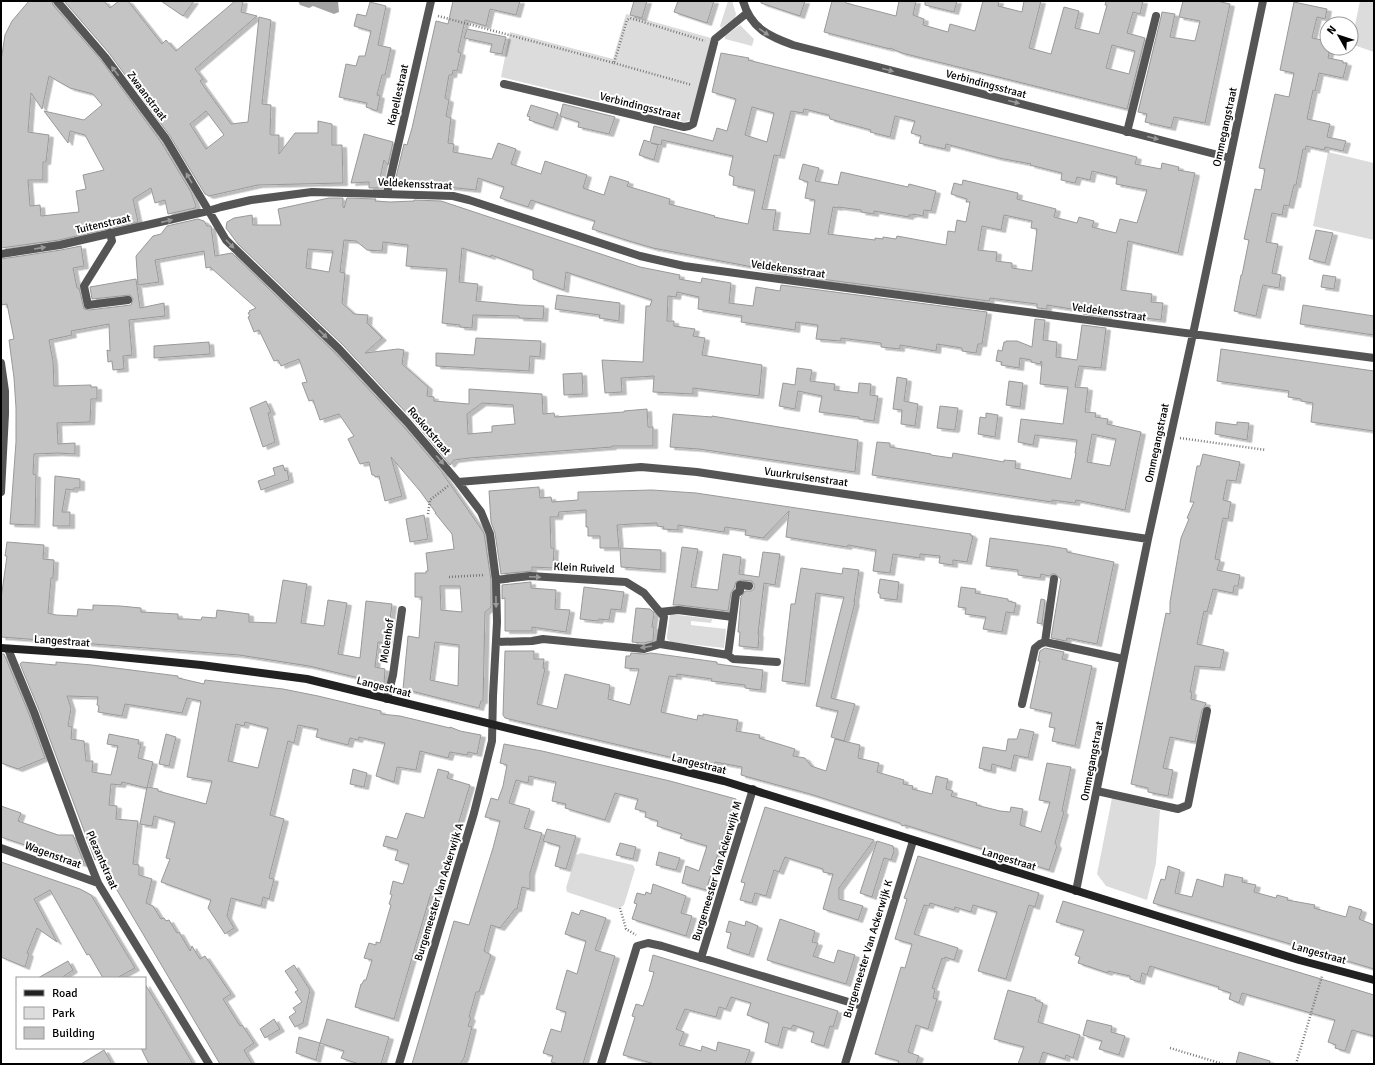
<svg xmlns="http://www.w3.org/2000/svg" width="1375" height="1065" font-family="Signika,sans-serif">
<defs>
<filter id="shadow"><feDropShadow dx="4.5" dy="2.5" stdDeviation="0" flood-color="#0004"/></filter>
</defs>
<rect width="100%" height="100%" fill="#fff"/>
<!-- green -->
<path fill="#dcdcdc" d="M728,1h4l4,13 -1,4 -14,10 -1,-2z
M1360,1h14v51l-23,-8z
M626,14l85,24 -19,81 -7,3 -184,-45 9,-45 103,27z
M740,25l14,14 -2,7 -27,-7v-3z
M1328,152l46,11v77l-61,-14z
M670,614l42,5 -1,4 -20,-2v4l35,4 -2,19 -53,-6 -4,-3v-3z
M1112,798l48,12 -4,53 -9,37 -41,-14 -9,-12z
M581,853l52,12 2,4 -11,36 -6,4 -51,-17 -1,-4 10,-33z"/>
<!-- water -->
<path fill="#a3a3a3" d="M298,1h40l1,11 -5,2 -21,-8 -4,2 -9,-3z"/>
<!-- building -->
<path fill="#c4c4c4" stroke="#999" fill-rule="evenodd" filter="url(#shadow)" d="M29,1h23l1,4 48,55 60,82 30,50 5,14 -1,2 -27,6 -3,-14 -10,3 -4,-15 -18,11 5,23 -79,18 -58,8v-187l4,-26 7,-14zM49,76l21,12 23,6 9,11 -18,15 -40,-9 24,32 2,-12 15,4 19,35 -21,5 3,14 -10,2 3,21 -38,4 -1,-11 -10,1 -2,-26h15v-18h3l3,-27 -21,-3 3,-39 11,16z
M64,1h40l6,7 9,-7h9l34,43 4,-4 10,11 59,-50h8l-2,11 16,4 -62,53 8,10 -3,2 31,43 17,-2 11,-105 12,3 -9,84 9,1 -1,29 1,1h8v19l16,-21h23v-12l14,3v21h10l1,38 -85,2 -49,11 -4,-2 -35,-58 -61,-83zM206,111l18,24 -18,14 -16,-25z
M161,1h33l-11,15z
M453,1h67l-4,14 -26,-6 -4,17 -21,-6 -7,32 3,1 -4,18 -4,-1 -1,5h-3l-4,23 4,2 -3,16 5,2 -3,25 6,1 -1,8 39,7 6,-16 18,6 -5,15 30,10 4,-13 42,14 -4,13 21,7 6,-19 19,6 -2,4 43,13 -1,5 46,12 -1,1 34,7 7,-34 -22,-5 1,-8 -5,-2 4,-19 -71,-16 -1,5 -10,-2 7,2 -4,15 -15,-5 5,-15 6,2 4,-16 59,15 4,-13 10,3 9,-32 -24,-7 9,-39 28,5 -1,2 389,97 -2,7 26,5 1,-6 17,4 -1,3 17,3 -17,80 -50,-12 -7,49 31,4 -1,8 12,1 -2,17 -54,-7v4l-24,-3 1,-4h-4v-2l-8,1 -25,-4v4l-10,-1v-4l-24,-3 -23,-3 -1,3 -206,-27 -25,-6 -105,-20 -27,-8 -34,-11 3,-8 -22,-7 -42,-14 -3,7 -28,-9 4,-11 -26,-9 -2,12 -76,-8 -4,-5 8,-33 3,1 5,-17 24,-107 12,3zM752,107l22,6 -7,29 -22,-7zM804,109l25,6 1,4 41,11 -1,2 20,5 5,-21 20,5 -4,12 10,3 -2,7 26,6 1,-5 53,14 32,6 -1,1 32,8 -1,7 14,3 2,-6 13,3 2,-9 25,6 -1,7 31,6 -10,33 -17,-4 -4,14 -24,-6 2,-6 -15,-4 -2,6 -23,-6 2,-8 -39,-10 1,-6 -55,-13 -1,5 -8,-2 -3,11 16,5 -1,3h4l-4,20 -9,-2 -2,12 -7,-1 -2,14 -49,-9 -1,3 -13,-2v2l-8,-1v2l-47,-6 5,-27 5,1v-1l23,3v2l13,2v-3l35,6v-2h3l1,-1 10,2 1,-6 7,1 5,-20 -27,-7 -1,3 -67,-15 -3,13 -23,-4 4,-13 -16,-4 -4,15 9,3 -3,16 10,2 -5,34 -37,-4 3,-20 -14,-1 12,-54 6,1 11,-45 12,2zM1004,215l28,6 -1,7 6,1 -5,42 -20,-3v-5l-16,-2 1,-9 -19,-2 4,-24 19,4z
M634,1h13l-5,17 -12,-3z
M678,1h36l-7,22 -33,-11z
M761,1h44l-5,15 -39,-13z
M832,1h14v2l50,13 3,-15h17l-3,14 11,4 -1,6 25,7 2,-8 25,7 8,-30h16l-1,5 24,6 2,-11h17l-12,47 22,6 13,-47 15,4 -4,17 24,6 8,-29h-2l1,-4h37l-3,13 -7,-2 -6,21 18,5 -18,71 -225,-56 -12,-5v1l-66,-17zM1112,45l23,6 -6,23 -23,-6z
M925,1h32l-3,11 -29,-7z
M1183,1h34l13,3 -25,119 -31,-6 -3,11 -26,-6 2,-8 -9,-2 23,-95 1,-5 13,2 -5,23 25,4 5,-20 -21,-4z
M370,2l16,4 -8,39 13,3 -6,27h-3l-5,20 3,1 -3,15 -11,-4 1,-4 -28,-6 7,-33 10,2 3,-10h6l6,-25 -17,-5 3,-12 9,2z
M1294,2l33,7 -2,10 -8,-2 -5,21 15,3v7h3l-2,10 15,3v2h4l-4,15 -24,-5 -4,18 -2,-1 -6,29 23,5 -3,13 19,4 -3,10 -18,-4 -1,3 -18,-4 -1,4 -2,-1 -7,36h-2l-5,21 -5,-1 -2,10 -10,-2 -6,29 12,2 -6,29 9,2 -2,13 -16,-3 -7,31 -22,-5 7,-36h1l7,-35 -5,-1 11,-50 6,1 4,-21 -6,-1 16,-74 14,3 5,-24 -14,-3z
M467,29l39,8 -4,17 -12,-2 2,-8 -28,-6z
M563,104l52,13 -6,17 -31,-7 1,-5 -19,-6z
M531,105l27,8 -5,15 -24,-8 1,-3 -3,-1z
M364,134l29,8 -5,23 -4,-5 -6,28h-9v-6l-18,1z
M329,198h14v9l1,1 3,-10 29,1 -1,2 15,1 24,-1v-1l27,1 199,66 40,8 -1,4 22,4 1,-5 29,5 -2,20 24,3 3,-19 24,4 1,-6 206,27 -5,32h-4l-2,9 -14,-2v-3l-25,-4 -1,7 -36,-6v4l-19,-2v-4l-33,-4 -7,-1v3l-25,-2 2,-14 -22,-3 -1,8 -54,-8 1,-6 -44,-7 1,-12 -22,-5 -1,5 -8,-1 -1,25h7v5l21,3 -2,7 12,2 -3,17 60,10 -3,31 -66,-8v6l-40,-2 1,-16 -33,2 1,14 -17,1 -3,-33 41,2 3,-56h4l2,-6 -86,-28 -2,18 -31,-11v-9l-42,-15v2l-29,-9 -3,34 19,2 -2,17 44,4 24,1 -1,13 -24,-1v-2l-46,-1 -1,13 -12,-1v-2l-18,-2 5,-54 -41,-3 2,-21 -25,-3 -1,9 -15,-1 -11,-9 -12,-1 -4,32 5,1 -3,30 12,11 14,1 -1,8 15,15 -17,15 33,-4 6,1 -2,14 26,23 -1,9 7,1v4l35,3v-15l73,5 1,20 11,-1 1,4 69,-5v-1l23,-2 1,18h5v19h-41v1l-143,11 -15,2 -4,5 -38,-46 -69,-74 -105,-101 -12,-16 1,-6 7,-4 18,-3 1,10h28l-3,-16zM308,249l25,2 -4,21 -23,-4zM482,403l31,2 2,19 -23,2v6l-24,2 -1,-20z
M198,219l6,2 3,5h4l4,30 17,-3 103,100 69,74 39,46v1l41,59 7,47v27l-6,5 -2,89h-2l-2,7 -76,-19 5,-53 11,2 3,-41h-7v-24h11v-2h2l-2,-18 28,-4 -2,-15 -17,-21h1l-16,-22 -29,-34 11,39 -17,5 -6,-25 -4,1 -1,-2h-2l-3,-13 -9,2 -12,-25 6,-3 -15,-22 -19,6 -7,-20 -4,1 -7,-18 5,-1 -8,-23 -18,7 -3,-6 -4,1 -15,-31 -5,2 -6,-15 2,-1 -2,-3 2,-1 -1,-1 7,-3 -46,-41 -4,1 -2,-17 -49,9 4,22 -21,3 -2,-29 17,-20 8,-2 6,-8zM440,586h20l2,26 -21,-2zM435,642l24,3 -1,41 -28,-6z
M1316,230l17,3 -8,30 -16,-4z
M81,246l3,20 -11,2 4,20h2l5,21 5,1 42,-5 2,-6 -3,-4 -38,4 -2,-12 46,-8 4,29 24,-5 1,13 -36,4 3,35 -9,1 1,13 -11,1 -1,-9 -4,1 -1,-12 3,1 -1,-27 -38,7 1,4 -23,5 4,21 1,25 37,-1v2h6v12h-6l-1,23 -33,1 1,21 17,-1v11l-17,-1 -24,1 -1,20 3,1 -1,50 -25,-1 6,-82v-34l-2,-30 -5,-38 5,-1 -7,-35 -5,1 -1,-6v-40l60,-9z
M1323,275l13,2 -2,12 -13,-2z
M557,295l63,8 -1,18 -20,-3 1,-3 -45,-6z
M1303,305l71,11v19l-74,-11z
M1035,319l10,1 -2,20 14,2 -1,15 21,3 5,-35 24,3 -5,40 -22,-2 -4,21 13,1 -3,24 11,1 -1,4 13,2 -1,5 34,8 -16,78 -49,-10 -1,3 -23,-3v2l-180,-27 5,-33 13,1v4l41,7v1l21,3 1,-5 51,9v-2l12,1 -1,7 56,11 5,-26h-1l2,-13 -42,-5 -2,10 -15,-3 3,-23 42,5 5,-37 -28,-3 2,-22 -1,-1 -1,3 -9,-2v-2l-11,-2 -1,10 -18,-3 1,-3 -6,-1 2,-11 4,1 2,-9h2v-1h11l15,6zM1092,434l24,5 -6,27 -23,-4z
M476,338l65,3 -1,16 -10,-1 -1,15 -93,-5v-13l38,2z
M209,342l1,12 -56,4v-12z
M1221,349l153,22v60l-63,-9 2,-19 -12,-2v-2l-13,-2 1,-6 -72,-10z
M797,368l15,2 -2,11 25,3 -1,6 24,3 1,-10 12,1 -1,11 8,1 -4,25 -15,-2v-2l-40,-5 3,-16 -24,-5 -3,18 -16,-3 4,-23 12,2z
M582,373l1,21 -19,1 -1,-21z
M897,377l10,2 -3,22 14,3 -3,22 -14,-2 1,-14 -9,-1z
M1009,381l14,2 -3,24 -14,-2z
M266,401l5,11 -3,1 7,29 -12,5 -13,-39z
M940,406l18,2 -3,21 -1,1 -17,-2z
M986,413l12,2 -3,22 -17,-3 2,-17 6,1z
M673,414l39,3v-1l146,24 -3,32 -156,-23 -29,-2z
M1216,422l21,3v-3l12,1 -2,17 -32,-6z
M1203,454l37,8 -4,19 -9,-1 -4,20 8,2 -3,17 -5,-1 -8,41 5,1 -3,10 23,5 -2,11h-4l-1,7 -20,-4 -6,23 -3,-1 -7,33 27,6 -4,18 -25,-2 -5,26h2l-1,7 15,4 -1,3 -3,4 -7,32 -25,-5 -7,31 10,2 -5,26 -20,-4v-4l-17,-4 35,-171 4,1v-12l11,-64 8,-19 -2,-1 7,-16h-4l7,-36h3z
M283,465l2,6 2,-1 2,10 -28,10 -3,-9 17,-6 -2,-7z
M55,476l25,3v9h-6l-1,2 -7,-1 -4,23h8v14h-17z
M539,487l1,11 11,-1 1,5 26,-2v-8l74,-2 44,3 261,39 14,2v2h2l-6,26 -14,-2v5l-14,-2 1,-7 -20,-2v4l-27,-4 -3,19 -17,-2 3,-21 -28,-5 -1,2 -13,-2 -48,-8 3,-26 -26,27 -18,-3 1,-5 -21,-3 -1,5 -46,-7v5l-15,-1 1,-2 -7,-1v-3l-25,1 -15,1 2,23h-19v-12h-12v-9h-2v-17l-27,2 -1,5h-8l1,31h3l-1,20 -21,-1v4l-31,3 -6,-41 -4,-11 -2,-31z
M424,515l4,24 -18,3 -4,-23z
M990,538l60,8 17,3v3l47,10 -17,82 -30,-6 -1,3 -15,-3 10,-59 -6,-5h-3l-3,2 -8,-2 -1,4 -22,-3v-5l-32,-4z
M7,542l37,3 -1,14 11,1 -1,18h-2l-3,35 8,2 21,1 1,-7 15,1v-5l27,1 21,2v4l37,2v5h10l13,1 1,-3 14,1 1,-8 32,4v8l27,1 7,-43 24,4 -6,39 23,3 4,-26 19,3 -9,51 22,4 6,-57 26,3 -5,39 -9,-1 -3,25 10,2 -1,15 -75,-18 -70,-11 -238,-18v-38l6,-43h-2z
M682,547l16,2 -7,38 27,3 5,-36 18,3 -2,17 20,3 4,-25 17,2 -5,31 -11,-2 -6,51h1l-1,14 -19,-2 1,-14h-2l3,-35 4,-6h6l3,-2v-5l-2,-3 -11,-1 -5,2 -2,6 -3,5 -3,18 -49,-6h-6z
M620,548l41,2v20l-40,-3z
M801,568l41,6 1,-6 16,2 -5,32h1l-24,96 24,6 -11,37 -13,-4 7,-26 -22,-5 28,-109 -28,-4 -11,91 -23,-3 9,-77h4z
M880,579l19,3 -2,18 -17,-2v-4l-2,-1z
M531,582v6l25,2 -1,19 15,1 -4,22 -34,-5v4h-27v-33l-3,1v-14z
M584,587l40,5 -3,18 -10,-1 -2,11 -10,-1 -1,2 -18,-2z
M961,587l15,2 -1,4 33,6v2l8,2 -2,10 -8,-1 -4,20 -19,-3 3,-12 -21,-3 1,-6 -8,-1z
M1041,599l4,1 -3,24 -5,-1z
M636,608l14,1 4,4 -2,14h2l-1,14 -10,2 -11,-1z
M1045,648l19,4 -2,7 30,7 -17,80 -23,-5 3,-13 -6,-1 3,-14 -22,-5 10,-47h-2l2,-10z
M505,651h29v8h10l-1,9 2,1 -8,35 20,5 8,-35 45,11 -2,14 22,6 9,-36 -14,-1 1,-12h4l1,-3 13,1 7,-1 66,9v2l46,6 -2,20 -16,-2v-3l-34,-4 1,-2 -35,-5v3l-8,-1 -8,36 36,8 1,-5 5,1v-2l35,6 -2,11 24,4 -1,3 36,11 -2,7 12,2 6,8 15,5 9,-32 25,6 -2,13 21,5 -2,9 27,8 -1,4 10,2 -1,3 20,5 4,-18 12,3 -2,10 7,2 -2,5 26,7 -1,2 24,6 10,1 1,-5 12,2 -3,16 21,7 9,-30 -11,-2 8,-37 24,4 -9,44 2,1 -9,31 2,3 -8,24 -144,-45 -3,1 -2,-3 -90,-29 -69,-19 1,-8 -27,-5 -1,4 -4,1 -32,-8 -173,-41 -2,-3z
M1,654h3l25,60 16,44 -27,11 -17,-6z
M22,662l34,3v-3l36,3 86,11v2l26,6 1,-4 78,9 35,7 63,15v3l19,2 50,12v-1l10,4 21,4 -4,19 -9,-2 -1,3 -17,-3 -2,6 -28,-7 -4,19 -19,-3 -3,15 -18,-6 9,-33 -26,-6 -1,3 -8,-2 -2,7 -32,-8 2,-8 -20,-4 -4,18 -6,-2 -18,74 14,4 -15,59 5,1 -5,20 -6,-2 -2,9 -30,-8 -4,18 7,12 -9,6 -17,-26 3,-8 -50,-18 9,-23 -4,-1 9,-36 -21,-6 -2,10 -12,-2 7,-37 11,2v2l48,13 6,-23 -25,-4 14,-76 -14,-3 -5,15 -57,-9 -3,12 -24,-4 1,-6 -2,-1 1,-8 -31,-1 4,12 -3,18 4,1 -1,12 13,2 2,20h7l-1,11 19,3 7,-29 -11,-2 2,-10 30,6 -1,4h3l-3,14 15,4 -6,26 -25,-6 -1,3 -10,-1 -2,21 8,1 -1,13 22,2 -5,43 6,1v10l13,4 -6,24 7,3 8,13 3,-1 2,3 3,-1 8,13 2,-1 11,19 2,-5 8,13 5,-3 26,38 -8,5 17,27 2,-1 12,18 -10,7 8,14h-32l-122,-206 -3,2 -56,-150 -19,-46zM245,722l23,6 -10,40 -30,-7 8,-37 8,2z
M1020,729l14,3 -6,26 -14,-3 -3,14 -19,-5 -1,7 -12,-3 4,-21 23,4 2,-12h9z
M166,734l10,3 -7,29 -10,-2z
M504,744l38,7 128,30 66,18 -30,91 -24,-7 4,-17 13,5 8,-25 -27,-8 2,-4 -25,-8 1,-5 -13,-4 1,-5 -11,-3 3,-10 -23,-6 -10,27 -40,-12 1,-4 -14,-3 4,-19 -27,-6 -1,7 -12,-3 -7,23 21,6 -6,19 18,5 -12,40v16l-8,-2 -5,22h-2l-15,19 -9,-3 -7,26 7,4 -12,37h-3l-7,25 2,1 -3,8 4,1 -8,31 -4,6h-48l42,-143 15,4 24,-77 7,-27 -15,-4 6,-19 7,2 5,-14 4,-21 -7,-2z
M353,769l14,4 -3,14 -14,-3z
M438,769l11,3 -2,6 23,7 -33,110 -6,-2 -37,126 -39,-12 6,-23h1l2,-4h2l6,-20 -8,-2 5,-15 7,2v-3l4,1 11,-38 -2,-1 3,-9 -2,-1 3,-13 10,3 6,-20 -14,-4 3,-10 -15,-4 3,-10 11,3 9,-26 18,5z
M1,806l20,7 -3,8 40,14h15l11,28 -2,1 -81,-27z
M765,807l109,33 -35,48v11l24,7 -5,14 -35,-11 10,-35 -10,-2v-3l-38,-12 -6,15 -5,-2 -8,26 -11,-3 -3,10 -12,-3 5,-17 -4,-1z
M547,829l29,7 -10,33 -11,-3 5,-20 -17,-5z
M877,841l16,5 1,5 -3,9 -7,-2 -12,39 -12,-4z
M620,843l16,4 -3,12 -17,-4z
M659,852l21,6 -4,12 -20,-5z
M918,856l121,37 -4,14 -6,-2 -23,74 -28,-8 19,-59 -24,-7 -2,7 -16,-5 -1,3 -24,-7 -1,3 -5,-1 -10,29 44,14 -4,12 -9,-3 -1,2 -2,-1 -10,30 3,1 -2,9 4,1 -9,30 -12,-4 -8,27 11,4 -3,8h-18l1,-3 -24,-7 26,-87 4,1 7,-24 -17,-5 12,-40 -3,-1 3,-8z
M1,862l79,27 11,6 44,73 -18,10h-14l-14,-24 -2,1 -37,-65 -16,9 23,43 -20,-14 -10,25 2,1 -4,13 -24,-10z
M1168,866l12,4 -5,23 17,4 5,-18 26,8 2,-13 18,4 -1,4 14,3 -2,7 22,6 1,-3 11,3 -1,2 28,5 -1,3 32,9 3,-11 13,4 -3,9 15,6v44l-221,-66 8,-24 4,1z
M653,884l33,12 -5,17 11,3 -6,20 -54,-17 5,-15 -3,-1 3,-10 8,2 1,-3 5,2z
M1063,901l311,94v41l-22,-6 -7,21 -10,-3 1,-3 -8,-3 7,-22 -93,-27 -3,10 -10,-4 2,-6 -13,-4 1,-2 -69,-21 -3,9 -5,-2 -2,9 -10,-3v-3l-22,-5v2l-30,-10 2,-6 -5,-2 9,-25 -28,-8z
M581,910l25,8 -11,32 20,6 -32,108h-24l-8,-2 2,-6 -10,-3 8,-24 10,3 5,-20 -10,-3 11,-39 10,4 9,-33 -21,-7 7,-22 7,3z
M780,919l35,12 -3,11 6,1 -5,13 21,7 4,-13 17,5 -9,29 -79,-24z
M729,921l16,5 1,-5 12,5 -9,29 -22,-7 4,-15 -5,-1z
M653,955l185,56 -5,16 -3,-1 -6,20 -13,-4 3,-10 -21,-7 -2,4 -8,-2 -5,19 -13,-4 4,-19 -22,-8 4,-12 -20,-6 -5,12 -7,-2 -3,10 -31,-8 -9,20 8,3 -5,13 12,3 10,3 1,-5 14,5 2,-9 32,8 -5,14h-90l-32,-9 12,-38 -3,-1 4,-12 7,2 7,-20 4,-14 -5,-1z
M68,961l5,9 -9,6 -1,2h-25z
M294,965l16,25 -7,33 -8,4 -6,-10 7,-5 -3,-4 9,-6 -7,-10 3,-2 -13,-19z
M145,984l20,33 28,47h-44l-8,-16h4z
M1008,990l28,8 -1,2 8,3 -5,19 42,13 -7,23 -7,-3 -1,4 -22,-7 -4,12h-21l6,-17 -30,-8z
M274,1019l6,10 -15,9 -5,-9z
M327,1019l62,18 -8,27h-22l-18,-6 3,-7 -24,-8z
M1087,1020l25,6 -1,6 14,4 -6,19 -20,-6 3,-8 -19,-6z
M299,1037l21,6 -4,17 -20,-7z
M104,1050l8,14h-31z
M1239,1052l31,9 -1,3h-33z"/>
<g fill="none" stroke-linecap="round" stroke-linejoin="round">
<!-- path -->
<path stroke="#777" stroke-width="2.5" stroke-dasharray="1 2" stroke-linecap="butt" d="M438,16l176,47 13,-43 3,-2 75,23
M614,63l78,22
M1180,438l86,12
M428,514l2,-14 18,-14
M449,577l36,-2
M620,908l6,21 10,6
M1170,1048l53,16
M1296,1064l26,-88"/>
<!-- lane -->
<path stroke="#555" stroke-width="8" d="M1127,132l29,-116
M110,233l2,8 -28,45 4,19 40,-5
M1045,642l9,-63
M1022,704l13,-56 5,-4 5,-2 78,17
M1097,791l81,18 10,-4 19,-94"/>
<!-- street -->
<path stroke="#555" stroke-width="8" d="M57,1l48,56 61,82 60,101 113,109 69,74 50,59 23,30 9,22 6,46 1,42 -4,74 -1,45 -18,72 -75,251
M743,1c8,27 25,35 50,44l437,113
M504,84l180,43 5,-1 4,-2 22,-85 32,-26
M387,193l44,-192
M1,254l59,-9 148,-34 13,-4 30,-7 61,-8 141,4 16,4 171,56 44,10 95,13 595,79
M1,363l4,28v23l-4,78
M458,482l183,-15 56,5 451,67
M496,580l34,-4 96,6 18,11 20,24 -4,27 -16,5 -101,-10 -11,2 -36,1
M660,612l18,-2 55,7 -5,38
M733,617l3,-23 4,-3v-6l9,1
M660,644l68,11 5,4 44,3
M8,649l26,63 48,131 16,40 111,181
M387,699l6,-24 9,-65
M1,848l97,35
M1076,891l72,-352 45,-205 70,-333
M701,958l52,-169
M601,1064l36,-118 11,-3 14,3 200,60
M845,1064l68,-223"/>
<!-- secondary -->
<path stroke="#222" stroke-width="8" d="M1,648l89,6 111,11 106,14 417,102 575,179 75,20"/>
</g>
<!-- one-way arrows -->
<defs><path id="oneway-solid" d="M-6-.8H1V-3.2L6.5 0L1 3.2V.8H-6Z"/></defs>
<g fill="#999">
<use href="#oneway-solid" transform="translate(764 32) rotate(35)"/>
<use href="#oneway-solid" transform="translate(888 70) rotate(15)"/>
<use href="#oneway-solid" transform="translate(115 71) rotate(-127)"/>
<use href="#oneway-solid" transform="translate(1014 102) rotate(15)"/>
<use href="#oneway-solid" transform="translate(1153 138) rotate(14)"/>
<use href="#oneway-solid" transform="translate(189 178) rotate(-120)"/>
<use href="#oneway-solid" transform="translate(167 221) rotate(-13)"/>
<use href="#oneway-solid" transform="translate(230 244) rotate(46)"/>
<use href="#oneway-solid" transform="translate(40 248) rotate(-9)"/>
<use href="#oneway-solid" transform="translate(323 334) rotate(44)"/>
<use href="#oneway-solid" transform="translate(440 460) rotate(49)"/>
<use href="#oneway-solid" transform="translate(535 577) rotate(2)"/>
<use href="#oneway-solid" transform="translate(496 602) rotate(89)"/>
<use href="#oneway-solid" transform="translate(646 647) rotate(171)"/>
</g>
<g text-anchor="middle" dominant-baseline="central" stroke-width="4" stroke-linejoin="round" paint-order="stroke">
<!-- street labels -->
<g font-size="11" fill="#000" stroke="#fff">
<text transform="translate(986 84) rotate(15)">Verbindingsstraat</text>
<text transform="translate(398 95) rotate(-77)">Kapellestraat</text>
<text transform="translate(147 96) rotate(53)">Zwaanstraat</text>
<text transform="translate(640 106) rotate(14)">Verbindingsstraat</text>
<text transform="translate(1225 127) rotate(-78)">Ommegangstraat</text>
<text transform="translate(415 184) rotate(3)">Veldekensstraat</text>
<text transform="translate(103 224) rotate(-13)">Tuitenstraat</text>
<text transform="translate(788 269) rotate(8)">Veldekensstraat</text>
<text transform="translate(1109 312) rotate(8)">Veldekensstraat</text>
<text transform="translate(429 431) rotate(49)">Roskotstraat</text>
<text transform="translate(1157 443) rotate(-78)">Ommegangstraat</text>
<text transform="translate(806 477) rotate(8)">Vuurkruisenstraat</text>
<text transform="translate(584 568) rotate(3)">Klein Ruiveld</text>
<text transform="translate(62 641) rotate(4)">Langestraat</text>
<text transform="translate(387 641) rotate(-82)">Molenhof</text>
<text transform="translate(384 687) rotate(14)">Langestraat</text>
<text transform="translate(1092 761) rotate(-79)">Ommegangstraat</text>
<text transform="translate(699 764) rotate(14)">Langestraat</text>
<text transform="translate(53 855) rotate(20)">Wagenstraat</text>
<text transform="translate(1009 859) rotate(17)">Langestraat</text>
<text transform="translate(102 860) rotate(66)">Plezantstraat</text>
<text transform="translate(717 871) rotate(-73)">Burgemeester Van Ackerwijk M</text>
<text transform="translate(439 892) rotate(-73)">Burgemeester Van Ackerwijk A</text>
<text transform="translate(868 949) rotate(-73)">Burgemeester Van Ackerwijk K</text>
<text transform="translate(1319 953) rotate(16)">Langestraat</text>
</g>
</g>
<!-- border -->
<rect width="1375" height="1065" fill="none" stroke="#000000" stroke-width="4"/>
<!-- legend -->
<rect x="16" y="977" width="130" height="72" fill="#ffffff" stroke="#999999"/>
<rect x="24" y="990" width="20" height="6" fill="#222222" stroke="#999999"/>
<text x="52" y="997" font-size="12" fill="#000000">Road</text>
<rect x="24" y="1007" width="20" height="12" fill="#dcdcdc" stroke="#999999"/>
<text x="52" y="1017" font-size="12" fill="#000000">Park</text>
<rect x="24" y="1027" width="20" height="12" fill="#c4c4c4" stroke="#999999"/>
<text x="52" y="1037" font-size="12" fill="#000000">Building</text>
<!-- north arrow -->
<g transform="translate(1339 36) rotate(309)"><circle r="19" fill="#ffffff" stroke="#999999"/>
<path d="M0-3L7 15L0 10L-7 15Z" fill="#000000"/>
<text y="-6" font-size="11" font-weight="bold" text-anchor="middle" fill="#000000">N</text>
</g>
</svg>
